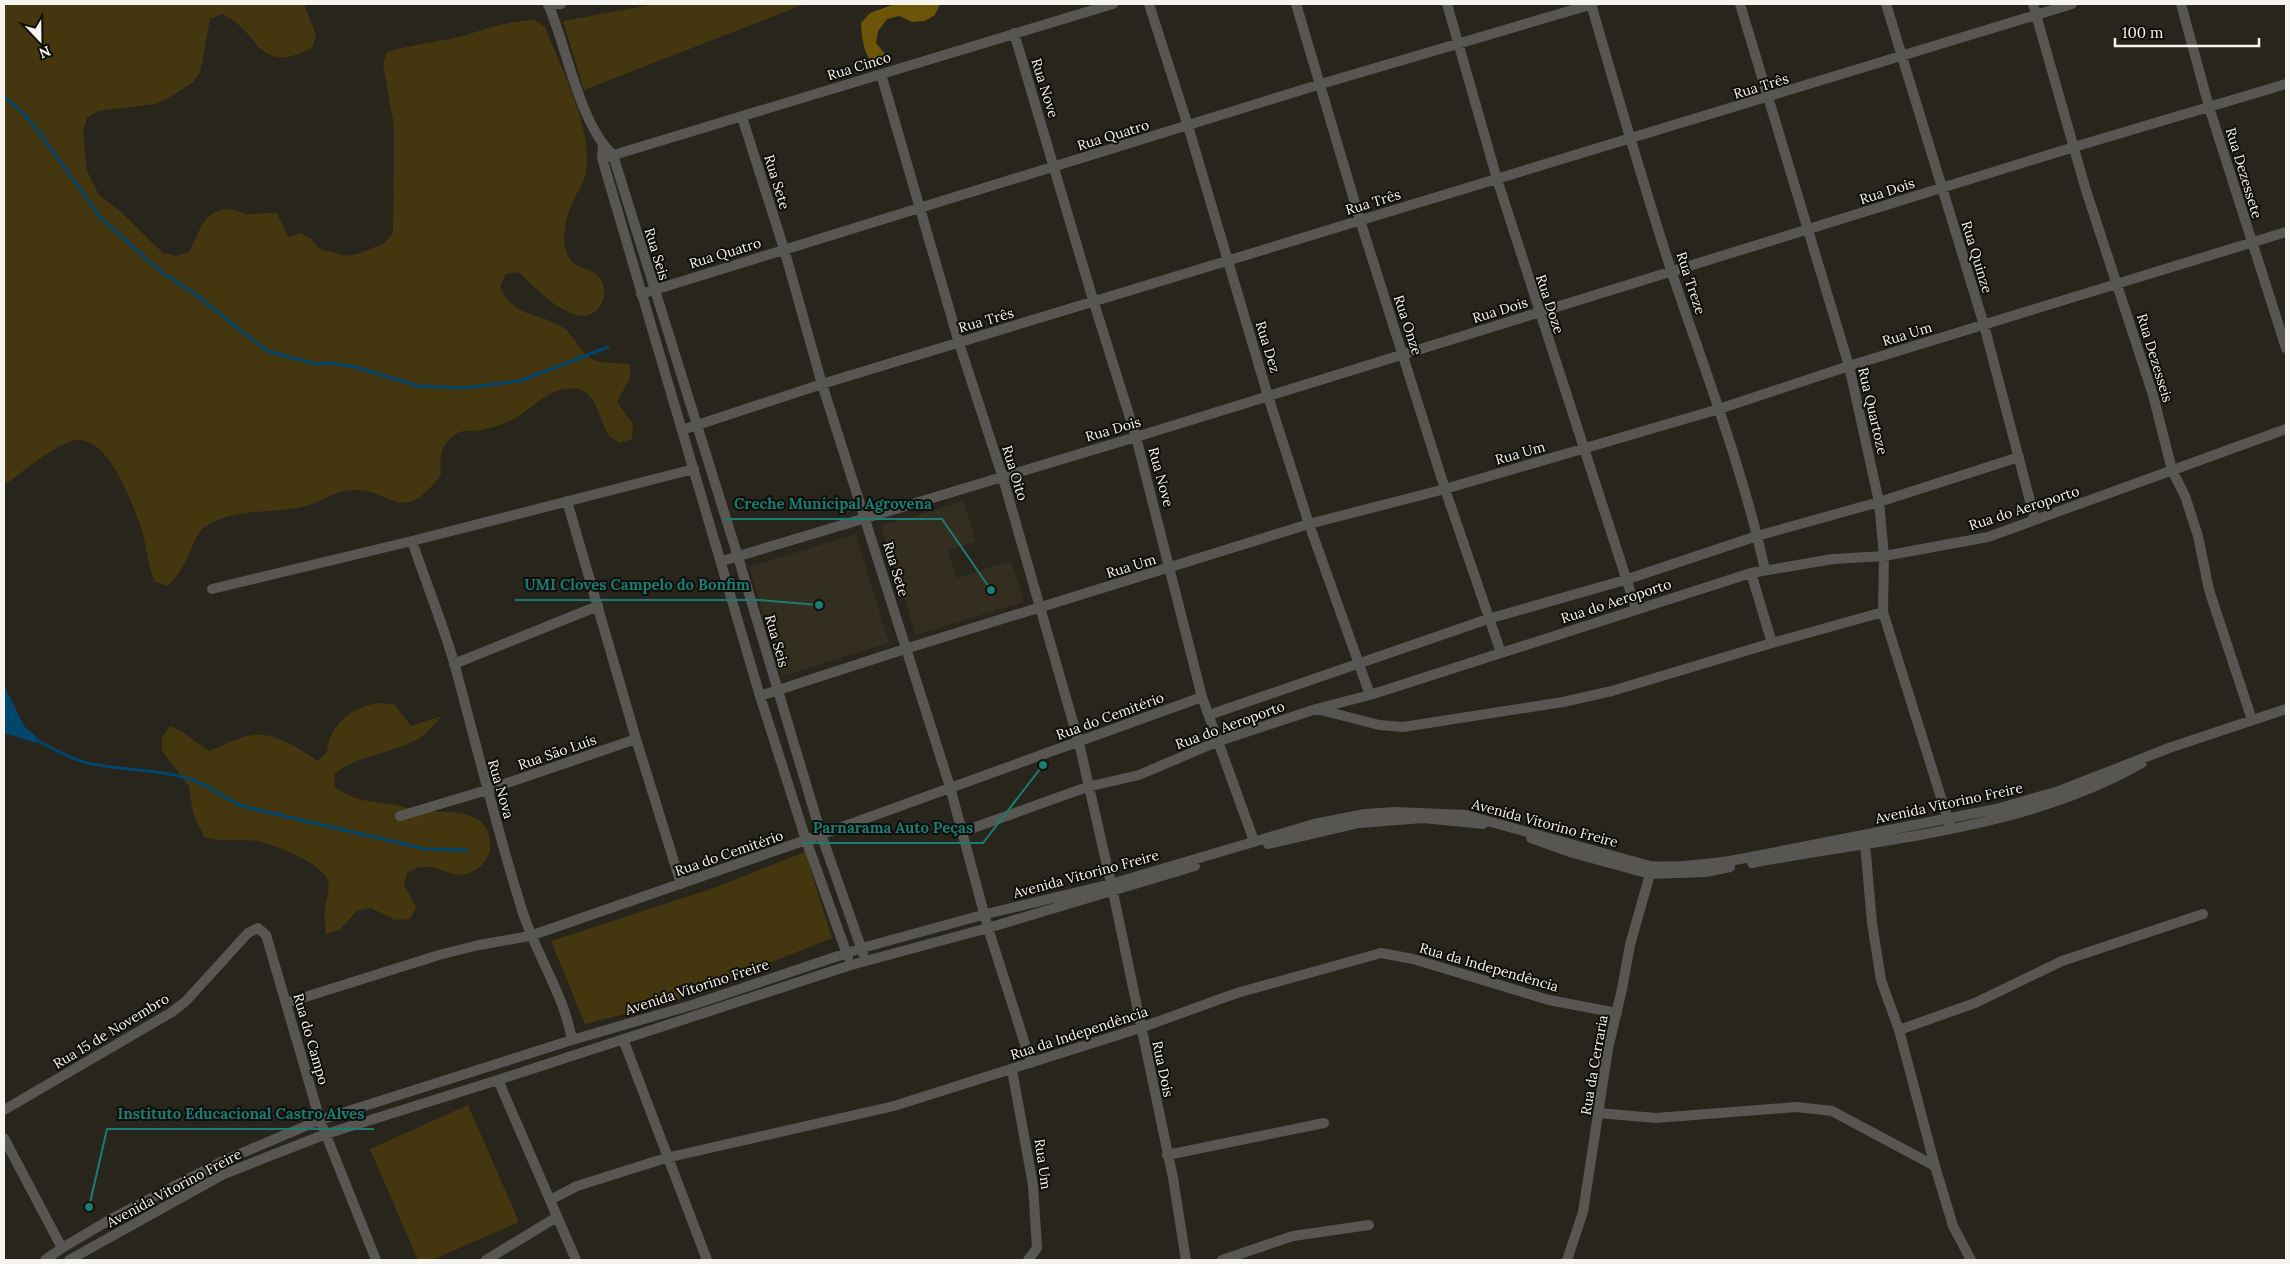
<svg xmlns="http://www.w3.org/2000/svg" width="2290" height="1264" font-family="Lora,serif">
<rect width="100%" height="100%" fill="#28251d"/>
<!-- built -->
<path fill="#332e20" d="M964,501l12,41 -28,8 9,28 54,-17 13,41 -108,33 -35,-109z
M856,534l33,109 -107,33 -33,-109z"/>
<!-- green -->
<path fill="#44360f" d="M4,4h300l12,31 -4,13c-57,29 -50,-16 -90,-34l-12,5 -10,54 -8,10 -24,15 -13,6 -57,7 -11,7 -4,13 4,40 12,24 21,16 43,42 14,3 13,-5c10,-20 15,-46 44,-41 4,0 7,3 11,4 10,1 21,-2 32,-1l11,24 12,-4 11,6 9,10 26,7 14,-3 25,-10 8,-10 1,-87 -1,-26 -10,-56 4,-12c26,-8 54,-10 79,-17 26,-8 40,-13 68,-15l11,7c16,42 48,100 41,146 -2,9 -7,16 -11,24 -7,13 -11,30 -11,44 1,8 3,15 8,21 7,6 17,7 24,12 13,11 10,31 -3,39 -23,14 -58,-27 -75,-41l-12,2 -6,13c16,34 41,24 66,43 10,8 14,22 26,29 11,6 26,2 38,6v13l-13,24 16,22 -1,15 -12,4c-4,-3 -10,-5 -12,-9 -8,-13 -11,-39 -27,-44 -29,-8 -48,20 -71,31 -9,4 -19,7 -29,9 -11,2 -19,-2 -28,6 -13,11 -14,23 -12,38 -41,59 -54,7 -96,17 -14,2 -26,12 -39,15 -31,8 -67,2 -97,18 -15,8 -17,28 -25,41 -5,8 -10,15 -16,21l-13,-4c-7,-16 -8,-31 -12,-48 -8,-25 -35,-104 -71,-93 -22,7 -49,31 -68,44z
M656,4h149l-221,86 -21,-69z
M381,703l14,2 16,21 31,-10c-7,7 -14,16 -22,22 -27,16 -61,16 -86,36l1,13c19,15 38,14 61,18 9,2 19,6 30,6 27,2 67,-3 64,38 -1,9 -9,19 -18,23 -17,9 -33,-8 -51,-5 -5,0 -10,4 -14,6l-3,12 12,22 -6,12 -15,1 -24,-12 -14,3 -18,19 -13,4c-1,-8 -2,-18 -1,-26 2,-9 5,-18 3,-27 -6,-18 -52,-36 -71,-40 -19,-3 -34,2 -53,-4l-11,-24 -4,-27 -27,-35v-13l8,-12c15,6 26,17 40,25 12,-5 24,-12 37,-15 24,-7 51,12 71,25l9,-9c2,-28 27,-47 54,-49z
M805,852l27,86 -164,65 -83,21 -34,-83 160,-52z
M468,1105l51,117 -87,38h-14l-48,-111z"/>
<!-- forest -->
<path fill="#6c5408" d="M895,4h45l-5,11 -10,6 -13,1 -13,-6 -12,3 -9,12 -2,12 10,12 -10,9c-13,-6 -14,-28 -15,-41l9,-10z"/>
<!-- water -->
<path fill="#00466d" d="M4,685l20,41 15,13 -3,4 -32,-10z"/>
<g fill="none" stroke-linecap="round" stroke-linejoin="round">
<!-- stream -->
<path stroke="#00466d" stroke-width="3" d="M4,96l19,17 19,23 58,81 60,54 35,23 72,57 49,13 13,-1 26,4 64,19 45,2 56,-7 88,-34
M36,740c18,9 36,20 56,24 35,7 70,5 103,17 19,6 32,21 51,26l179,42 42,1"/>
<!-- minor -->
<path stroke="#585652" stroke-width="10" d="M548,4c19,43 31,119 65,151l125,402 83,277 42,119
M1149,4l39,122 80,270 41,128 61,171
M1296,4l64,216 85,269 56,164
M1447,4l50,175 139,430
M1591,4c26,90 52,180 81,269 33,98 71,196 93,297
M1740,4l109,362 30,136 5,54 -1,56 66,211
M1886,4l98,321 51,195
M2033,4l52,183 68,208 19,75 13,26 13,40 11,54 43,130
M2181,4l28,103 77,241
M548,5l13,-1
M1014,33l80,270 42,134 66,260 52,144
M881,74l78,269 43,132 77,268 34,149 60,286 13,82
M742,117l42,132 38,135 128,403 38,141 43,135
M603,145l-1,13 158,538 46,144 42,117
M607,157l506,-153
M641,294l680,-210 272,-80
M682,430l140,-46 1250,-380
M567,501l69,238 45,145
M412,541c14,42 31,83 43,125 22,82 42,164 67,244 14,45 42,84 50,130
M722,561l414,-124 938,-290 212,-63
M1751,573l21,70
M212,589l200,-48 282,-72
M454,664l144,-58
M760,696l145,-47 404,-125 136,-35 274,-80 130,-43 437,-134
M1317,709l62,16 24,2 160,-25 49,-11 160,-48 111,-31
M1209,715l279,-96 137,-39 132,-44 122,-34 140,-45
M400,816l87,-26 149,-51
M962,832l125,-45 52,-12 80,-34 97,-32 54,-14 381,-122 82,-14 51,-3 104,-19 298,-108
M1531,838l42,15 77,21 56,-2 24,-5
M1865,843l7,80 9,57 18,50 36,136 18,60 18,34
M1268,844l91,-21 64,-5 60,6
M1752,863c131,-25 273,-33 390,-100
M286,1003l153,-48 40,-10 51,-9 276,-96 396,-143
M1899,1030l76,-27 87,-42 141,-47
M623,1039l84,221
M1012,1070l21,115 4,63 -9,12
M498,1080l78,180
M4,1110l168,-98 14,-11 62,-68 10,-5 8,7 54,185 56,140
M1598,1113l58,5 141,-11 35,4 103,55
M4,1138l58,110
M1167,1155l157,-32
M550,1200l27,-14 89,-28 228,-52 246,-78 97,-35 144,-40 32,6 136,41 68,13
M45,1260l17,-12 49,-29 112,-58 97,-41 252,-80 120,-35 170,-57 124,-34 125,-30 203,-60 51,-10 31,-2 70,3 184,51c27,2 53,-1 80,-5l266,-52 63,-18 110,-43 117,-39
M69,1260l155,-86 102,-40 172,-54 353,-115 137,-37 207,-62
M486,1260l71,-43
M1222,1260l71,-24 76,-11
M1567,1260l16,-48 25,-163 14,-60 8,-44 20,-71"/>
</g>
<g text-anchor="middle" dominant-baseline="central" stroke-width="4" stroke-linejoin="round" paint-order="stroke">
<!-- street labels -->
<g font-size="14" fill="#f6f4ef" stroke="#0f0e0a">
<text transform="translate(859 66) rotate(-17)">Rua Cinco</text>
<text transform="translate(1761 86) rotate(-17)">Rua Três</text>
<text transform="translate(1045 88) rotate(73)">Rua Nove</text>
<text transform="translate(1113 135) rotate(-17)">Rua Quatro</text>
<text transform="translate(2244 173) rotate(73)">Rua Dezessete</text>
<text transform="translate(777 182) rotate(73)">Rua Sete</text>
<text transform="translate(1887 191) rotate(-18)">Rua Dois</text>
<text transform="translate(1373 202) rotate(-17)">Rua Três</text>
<text transform="translate(725 253) rotate(-17)">Rua Quatro</text>
<text transform="translate(657 254) rotate(73)">Rua Seis</text>
<text transform="translate(1977 257) rotate(73)">Rua Quinze</text>
<text transform="translate(1691 283) rotate(72)">Rua Treze</text>
<text transform="translate(1550 304) rotate(72)">Rua Doze</text>
<text transform="translate(1500 310) rotate(-17)">Rua Dois</text>
<text transform="translate(986 320) rotate(-16)">Rua Três</text>
<text transform="translate(1408 325) rotate(72)">Rua Onze</text>
<text transform="translate(1907 334) rotate(-17)">Rua Um</text>
<text transform="translate(1268 347) rotate(73)">Rua Dez</text>
<text transform="translate(2155 358) rotate(73)">Rua Dezesseis</text>
<text transform="translate(1873 411) rotate(77)">Rua Quartoze</text>
<text transform="translate(1113 429) rotate(-16)">Rua Dois</text>
<text transform="translate(1520 453) rotate(-16)">Rua Um</text>
<text transform="translate(1015 473) rotate(73)">Rua Oito</text>
<text transform="translate(1161 477) rotate(75)">Rua Nove</text>
<text transform="translate(2024 508) rotate(-18)">Rua do Aeroporto</text>
<text transform="translate(1131 566) rotate(-17)">Rua Um</text>
<text transform="translate(896 569) rotate(73)">Rua Sete</text>
<text transform="translate(1616 601) rotate(-18)">Rua do Aeroporto</text>
<text transform="translate(777 641) rotate(74)">Rua Seis</text>
<text transform="translate(1110 716) rotate(-20)">Rua do Cemitério</text>
<text transform="translate(1230 725) rotate(-20)">Rua do Aeroporto</text>
<text transform="translate(557 752) rotate(-19)">Rua São Luís</text>
<text transform="translate(501 789) rotate(74)">Rua Nova</text>
<text transform="translate(1949 803) rotate(-12)">Avenida Vitorino Freire</text>
<text transform="translate(1545 823) rotate(15)">Avenida Vitorino Freire</text>
<text transform="translate(729 853) rotate(-19)">Rua do Cemitério</text>
<text transform="translate(1086 874) rotate(-15)">Avenida Vitorino Freire</text>
<text transform="translate(1489 967) rotate(16)">Rua da Independência</text>
<text transform="translate(697 987) rotate(-18)">Avenida Vitorino Freire</text>
<text transform="translate(111 1031) rotate(-31)">Rua 15 de Novembro</text>
<text transform="translate(1079 1033) rotate(-18)">Rua da Independência</text>
<text transform="translate(311 1039) rotate(74)">Rua do Campo</text>
<text transform="translate(1594 1065) rotate(-80)">Rua da Cerraria</text>
<text transform="translate(1163 1069) rotate(78)">Rua Dois</text>
<text transform="translate(1043 1164) rotate(82)">Rua Um</text>
<text transform="translate(174 1188) rotate(-28)">Avenida Vitorino Freire</text>
</g>
</g>
<!-- callouts -->
<path fill="none" stroke="#1b7c74" stroke-width="2" d="M991 590L942 519H724M819 605L760 600H515M1043 765L983 843H803M89 1207L107 1129H374"/>
<g fill="#1b7c74" stroke="#0f0e0a" stroke-width="2">
<circle cx="991" cy="590" r="5"/>
<circle cx="819" cy="605" r="5"/>
<circle cx="1043" cy="765" r="5"/>
<circle cx="89" cy="1207" r="5"/>
</g>
<g font-size="15" text-anchor="middle" font-weight="bold" fill="#1b7c74" stroke="#0f0e0a" stroke-width="4" stroke-linejoin="round" paint-order="stroke">
<text x="833" y="509">Creche Municipal Agrovena</text>
<text x="637" y="590">UMI Cloves Campelo do Bonfim</text>
<text x="893" y="833">Parnarama Auto Peças</text>
<text x="241" y="1119">Instituto Educacional Castro Alves</text>
</g>
<!-- border -->
<rect width="2290" height="1264" fill="none" stroke="#f6f4ef" stroke-width="10"/>
<!-- north arrow -->
<g transform="translate(40 40) rotate(158)" stroke="#0f0e0a" stroke-width="4" paint-order="stroke">
<path d="M0-4L9 19L0 12L-9 19Z" fill="#f6f4ef"/>
<text y="-8" font-size="14" font-weight="bold" text-anchor="middle" fill="#f6f4ef">N</text>
</g>
<!-- scale -->
<path d="M2115 38v8h144v-8" fill="none" stroke="#f6f4ef" stroke-width="2.5"/>
<text x="2122" y="38" font-size="15" fill="#f6f4ef" stroke="#0f0e0a" stroke-width="4" paint-order="stroke">100 m</text>
</svg>
